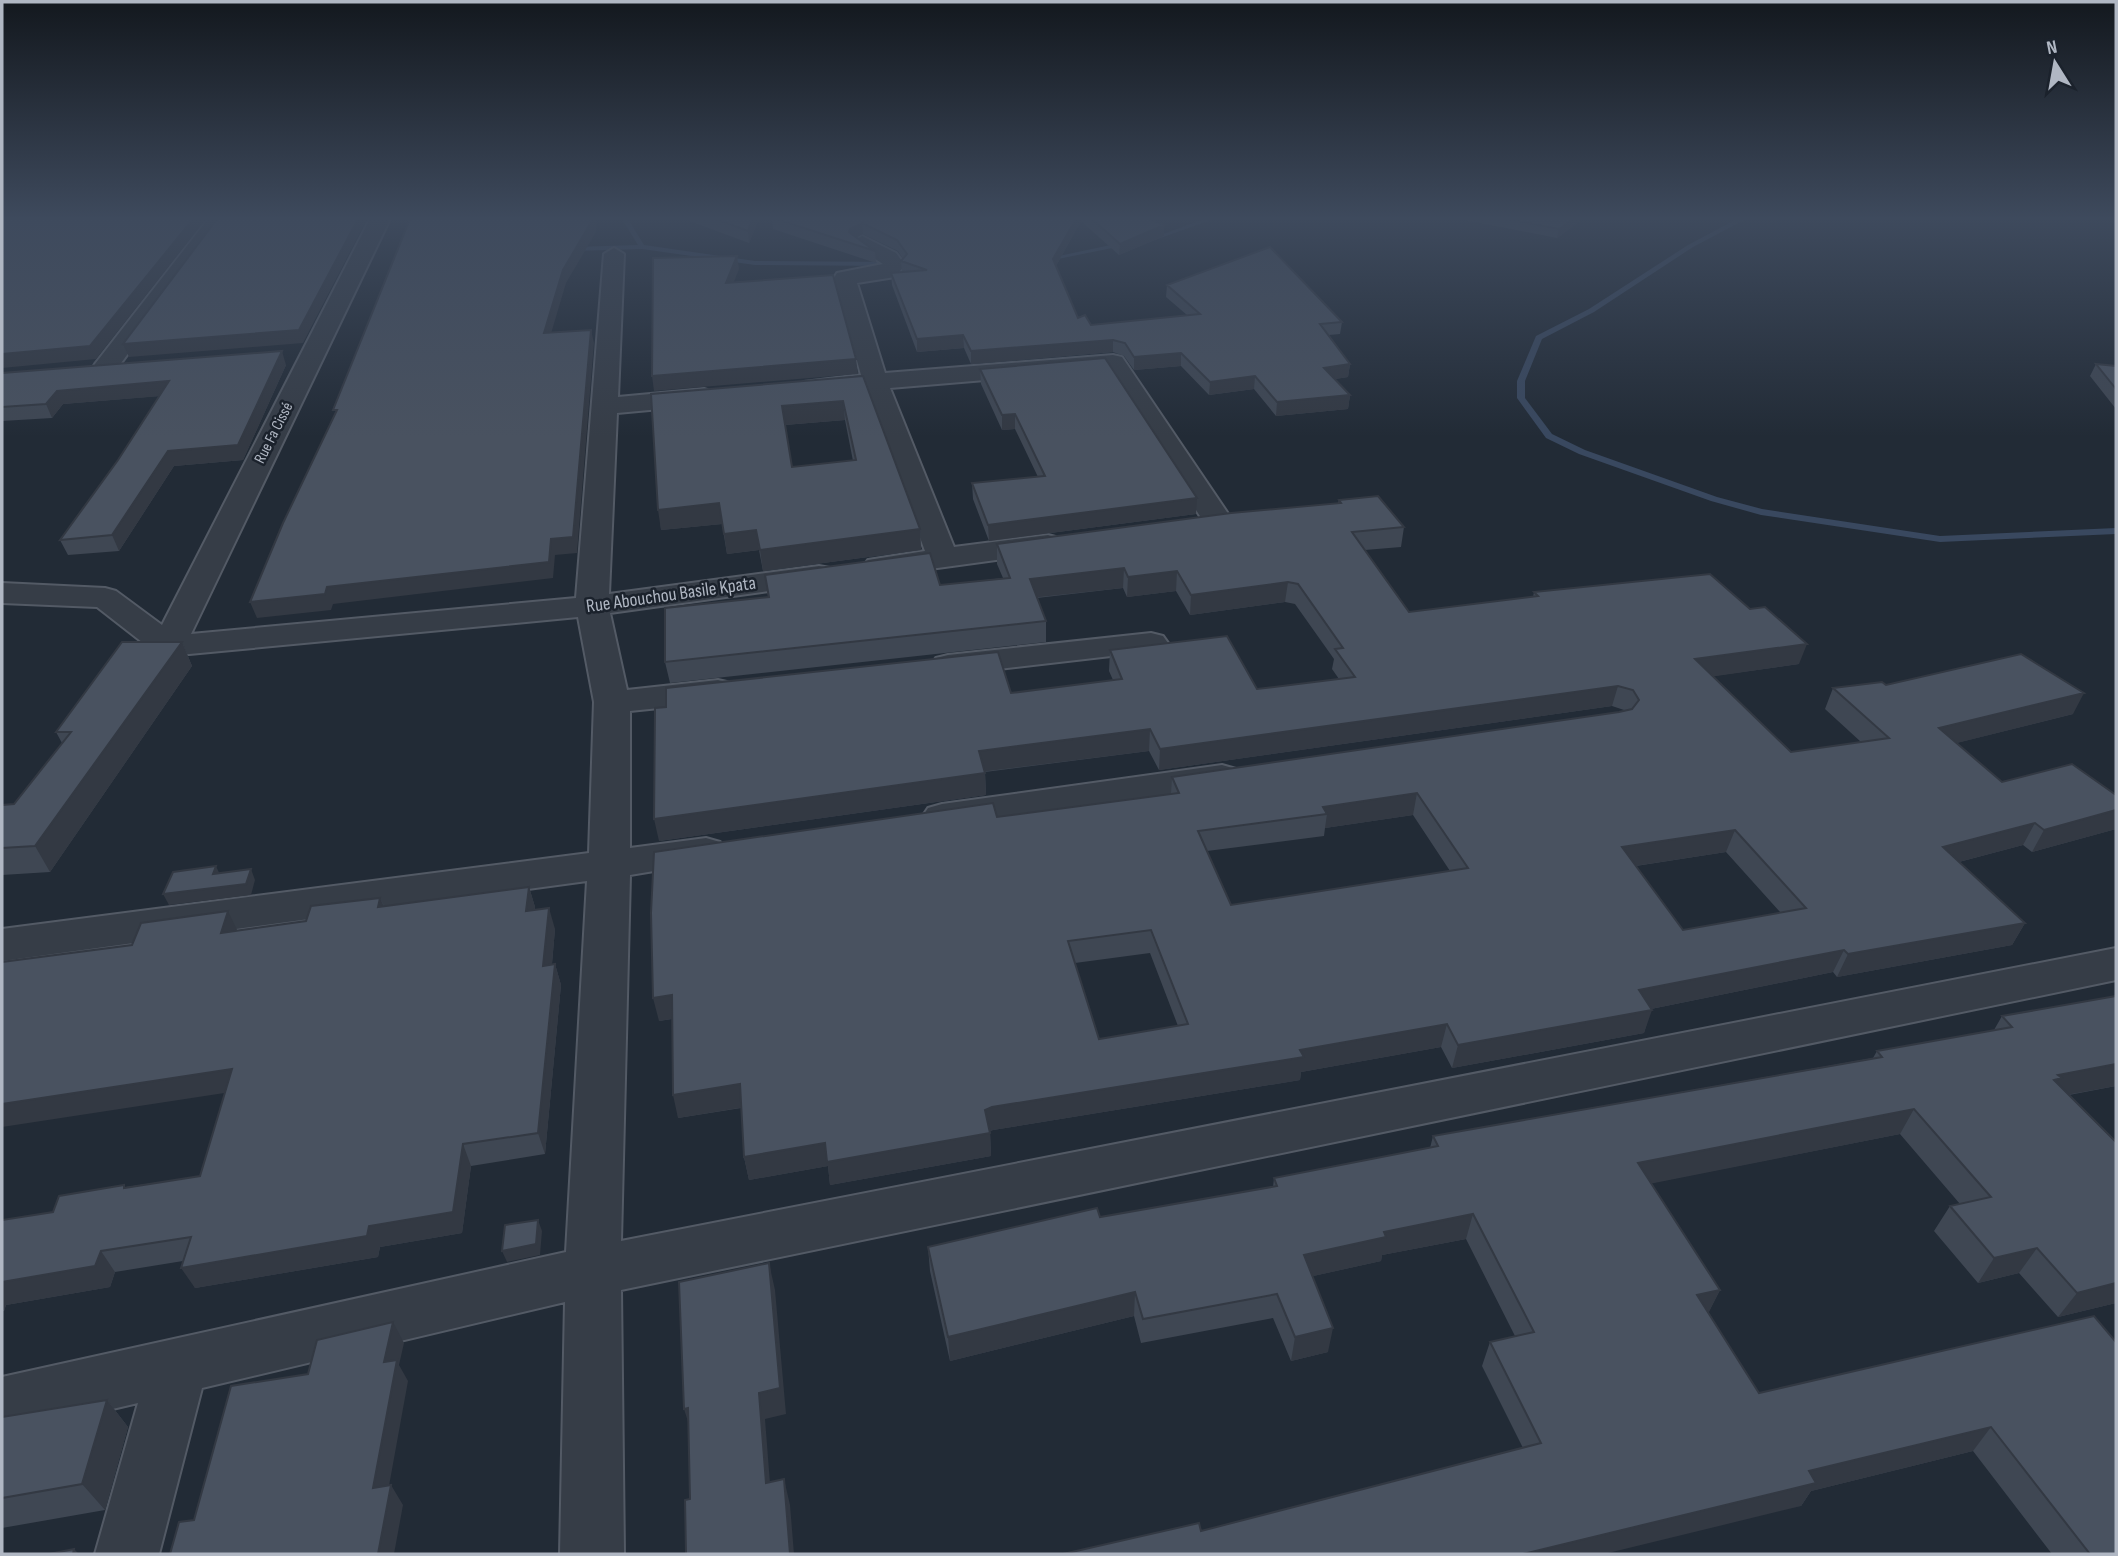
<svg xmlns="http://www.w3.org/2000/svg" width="2118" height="1556" font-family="'Sofia Sans Condensed',sans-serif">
<rect width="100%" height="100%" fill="#222b36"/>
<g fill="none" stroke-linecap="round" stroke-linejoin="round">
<!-- stream -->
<path fill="#39485f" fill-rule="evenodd" d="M622,219h6l16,26 111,16 141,1 3,2 -3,2 -141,-1 -113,-16 -70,2 -3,-2 3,-2 66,-2z
M1204,219h10l-62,22 -5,-1z
M1737,219h9l-53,28 -99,65 -52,27 -17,42v17l27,36 33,16 132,47 45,12 178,27 176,-8v6l-176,8 -179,-27 -50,-14 -132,-47 -33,-16 -29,-40v-17l19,-45 53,-27 99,-64z
M1125,242l3,2 -1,1 -84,17 -3,-2z"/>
<defs>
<path id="minor" d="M208,219h19l-114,155h-18l-3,-5 3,-5z
M370,219h20l-199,415 385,-36 28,-344 10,-6 10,6 -6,143 86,-8 9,3 4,5 -4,5 -9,3 -87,8 -8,181 210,-28 11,2 5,7 -5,7 -11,2 -209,29 17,77 91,-10 13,3 5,8 -5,8 -13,3 -88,9v137l76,-10 14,4 6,9 -6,9 -90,15 -9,366 1495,-293v32l-1495,310 3,264h-64l5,-252 -363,86 -43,166h-64l43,-151 -136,32v-58l564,-125 21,-371 -585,80v-32l587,-76 5,-151 -16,-85 -410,39 -12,-3 -59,-46 -95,-4v-20l103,5 11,3 46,34z
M862,236l34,17 9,12 -10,12 -38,6 28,90 228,-18 9,2 111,164 -4,6 -11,3 -11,-3 -101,-157 -216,18 64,159 94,-12 11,3 4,6 -4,6 -11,3 -169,23 -11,-2 -5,-7 5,-7 57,-9 -59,-161 -53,5 -9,-3 -4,-5 4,-5 57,-7 -27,-97 3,-5 46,-9 -28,-18 -3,-4z
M1151,633l12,3 5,7 -5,7 -215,25 -12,-3 -5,-7 5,-7 12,-3z
M1222,765l14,4 5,8 -5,8 -294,45 -14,-4 -6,-9 6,-9 14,-4z"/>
</defs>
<!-- minor casing -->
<use href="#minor" stroke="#535a65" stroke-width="4"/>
<!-- minor -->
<use href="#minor" fill="#363d47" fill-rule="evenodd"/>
</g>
<!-- wall -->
<path fill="#3f4753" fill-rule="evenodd" d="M684,219h75l-10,24z
M772,219h377l15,17 -45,19 -38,-34 -25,45 22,52 13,7 96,-10 -21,-18 1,-12 175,37 -2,12 -11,1 21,29 -2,13 -13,2 15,16 -2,14 -72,7 -22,-27 -45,6 -28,-29 -47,4 -10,-14 -11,-4 -142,12 -7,-16 -47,4 -25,-67 -1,-12 11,-1 -1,-11 2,-2 -5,-8 -35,-17 -7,3 19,14 1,12 -103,-34z
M1460,219h123l-26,19z
M2096,364l20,2v43l-26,-33z
M286,365l-43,95 -69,6 -55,85 -51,4 -8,-15 58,-80 41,-64 -96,8 -11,14 -50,3v-48z
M980,369l216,145 -207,27 -16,-42 -1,-16 66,-6 -23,-48 -13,1 -21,-46z
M863,376l57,153 1,21 -158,21 -4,-21 -32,4 -5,-30 -61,6 -10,-136zM845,420l8,41 -61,6 -7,-42z
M1339,500l65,27 -3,20 -36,3 44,62 124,-15 1,-5 265,72 -86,12 78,76 70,-10 -36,-33 8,-21 53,-3 187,29 -117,29 46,39 114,13v34l-84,23 -9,-7 -64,17 66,61 -13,22 -175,32 -4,-5 -182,37 -7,24 -192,35 -11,-21 -140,25 -1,8 -307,50 -3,1 1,25 -161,29 -2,-19 -79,14 -5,-23 -3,-49 -63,10 -6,-99 -13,2 338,-204 174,-23 1,-17 455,-66 -15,-5 -453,64 -10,-19 -164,21 1,23 -327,46 352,-148 102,-13 -4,-9 1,-21 147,39 82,-10 -7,-10 2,-10 -39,-55 -10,-2 -95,13 -14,-24 -49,6 -4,-9 -86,10 9,23v21l-376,41 -5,-21 103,-65 -3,-22 175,10 63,-7 -6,-14v-20l341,-41zM1413,815l37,56 -219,34 -24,-54 117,-15 1,-8zM1726,852l55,61 -98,17 -47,-64zM1150,953l28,73 -79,13 -24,-76z
M182,642l10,24 -142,206 -48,3v-70l12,-1 48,-61 -6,-11z
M529,887l6,20v3l20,19 -3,35h3l6,21 -16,169 -74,12 -9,67 -82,14 -2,10 -183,31 -12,-27 -68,11 -5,15 -104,18 -2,6h-2v-91l51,-8 73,-25 74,-11 25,-83 13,-163 68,-9 74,-23 4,8z
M2002,1016l114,70 -47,9 47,47v161l-58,14 -39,-44 -41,10 -44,-52 16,-25 10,-2 -60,-70 -249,49 69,107 -12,23 51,80 335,-77 22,238h-64l-79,-103 -162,40 -10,15 -600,25 322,-83 -41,-82 8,-24 25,-6 -49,-97 -84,16 -1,6 -68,15 15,76 -37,9 -18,-43 -132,25 -7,-27 -184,45 -20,-90 -2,-24 345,-60 1,-9 156,-30 3,-12 440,-78 4,-7 117,-21z
M107,1400l21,27 -23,83 -103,18v-111z"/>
<!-- shaded-wall -->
<path fill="#333943" d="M193,219h13l-110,140 -94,9v-14z
M358,219h9l-64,124 -174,14 -6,-13z
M593,219h4l-1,13 -30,51 -19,64 -3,-14 19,-63z
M752,219h7l-10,24 -1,-12z
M1076,219h5v2l-28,50v-12z
M1573,219h10l-26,19 2,-9z
M862,223l1,11 -12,6 -2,-8 1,-3z
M1164,225v11l-45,19 1,-11z
M737,256l2,13 -11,28 -2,-14z
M591,330l3,13 -17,210 -22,2 -2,23 -220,26 -2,6 -74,8 -7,-16 77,-15 224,-48z
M963,335l1,13 -47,4v-13z
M1113,340v12l-142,12v-13z
M282,351l4,14 -43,95 -69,6 -55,85 -7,-16 56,-84z
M1181,353v13l-47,4v-13z
M856,359l2,15 -204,17 -2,-15z
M1350,364l-2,13 -25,4 1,-13z
M1255,376l-1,13 -45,6 1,-13z
M169,381l5,14 -111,9 -11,14 -6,-14 11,-13z
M1350,395l-2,14 -72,7 1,-14z
M843,401l2,19 -61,5 -2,-19z
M1015,414v15l-13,1v-15z
M1197,498l-1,16 -207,27 -1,-16z
M719,503l3,21 -61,6 -3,-20z
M920,529l1,21 -158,21 -3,-21z
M756,530l3,20 -32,4 -3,-20z
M1124,568l-1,20 -93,10v-19z
M1177,571l-1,20 -49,6 1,-20z
M1288,582l-3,20 -95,13 1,-20z
M182,642l10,24 -142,206 -15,-26z
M1807,644l-8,20 -110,16 6,-21z
M1618,686l-6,20 -453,64 1,-21z
M2084,693l-11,21 -144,36 10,-22z
M1150,729l-1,22 -169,21 -1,-21z
M985,773l1,22 -327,46 -5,-22z
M1417,793l-4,22 -88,13 2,-14 -4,-7z
M2116,810v19l-84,23 12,-22z
M2035,823l-12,22 -91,24 11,-22z
M1735,830l-9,22 -111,17 7,-22z
M216,866l5,11 -8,-3z
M251,869l4,11 -4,15 -82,10 -6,-11z
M529,887l6,20 -3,25 -6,-21z
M380,898l9,20 -11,-11z
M549,908l6,21 -5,57 -7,-20z
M228,911l10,21 -17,1z
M2025,923l-13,22 -175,32 11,-23z
M1844,950l-11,22 -202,41 8,-23z
M555,964l6,21 -16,169 -7,-21z
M672,995l5,23 -18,3 -6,-23z
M1652,1010l-8,23 -192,35 6,-23z
M1447,1024l-6,23 -140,25 -1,8 -307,50 -7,3 -1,-23 7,-3 308,-57z
M2116,1064v22l-67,12 5,-18 4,-5z
M232,1069l12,21 -242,37v-23z
M740,1084l5,23 -67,11 -5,-23z
M1914,1109l-14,25 -271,54 9,-25z
M990,1133l1,23 -161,29 -2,-19 -79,14 -5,-23 81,-14z
M463,1144l8,22 -9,67 -82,14 -2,10 -183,31 -14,-20 188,-42z
M1473,1214l-7,25 -84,16 -1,6 -81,18 4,-24 80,-23z
M538,1220l4,11 -2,24 -33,7 -5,-11z
M2037,1248l-18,25 -41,10 16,-25z
M101,1251l14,21 -5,15 -104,18 -2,6 -2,-3v-26z
M769,1263l6,27 11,124 -21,5 7,90 -6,-26 -7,-90z
M2116,1283v20l-58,14 19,-24z
M1720,1290l-12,24 -11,-19z
M1135,1292l-1,24 -184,45 -2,-24z
M393,1322l11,21 -5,22 9,16 -23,127 -12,-20 11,-126z
M1333,1328l-5,24 -37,9 4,-24z
M107,1400l21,27 -23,83 -23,-26z
M688,1408l4,26 -8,-25z
M1991,1427l-18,24 -162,40 -10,15 -197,48h-81l286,-83z
M784,1479l6,26 4,49h-4z
M391,1485l12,20 -9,49h-16z
M74,1549l5,5h-6z"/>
<!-- building -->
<path fill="#495260" stroke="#333943" stroke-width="2" fill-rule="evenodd" d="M2,219h191l-103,127 -88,8z
M217,219h141l-59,111 -176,14z
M410,219h183l-30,51 -19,63 47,-3 -18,207 -22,2 -2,23 -222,25 -2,7 -75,8 33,-79 54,-113h-4z
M716,219h36l-4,12z
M776,219h300l-23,40 25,59 7,-3 6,10 109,-11 -33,-29 103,-38 72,75 -22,2 30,40 -26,4 26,27 -73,7 -22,-26 -45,6 -29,-29 -47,4 -9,-14 -12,-3 -142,11 -8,-16 -46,4 -26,-66 36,-3 -26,-9 6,-7 -10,-14 -35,-17 -12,6 -1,3 26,19z
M1092,219h57l15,6 -44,19z
M1507,219h66l-14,10z
M737,256l-11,27 107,-8 23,84 -204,17 1,-118z
M282,351l-44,94 -70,6 -56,84 -52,5 58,-80 51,-79 -112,10 -11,13 -44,3v-34z
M1105,358l92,140 -209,27 -16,-42 73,-7 -30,-62 -13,1 -22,-46z
M2096,364l20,2v23z
M863,376l57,153 -160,21 -4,-20 -32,4 -5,-31 -61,7 -7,-116zM843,401l13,59 -64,7 -10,-61z
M1378,496l26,31 -52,5 57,80 129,-16 -4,-4 176,-18 40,35 15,-2 42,37 -112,15 96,93 98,-14 -56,-50 49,-6 4,3 135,-31 63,39 -145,35 63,54 70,-18 44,31v15l-72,20 -9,-7 -92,24 82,76 -177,31 -4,-4 -205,40 13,20 -194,35 -11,-21 -147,26 4,7 -312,50 -7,3 5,23 -163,29 -2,-19 -81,14 -4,-73 -67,11 -1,-100 -19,3 -2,-85 3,-61 339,-49 4,14 182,-24 -7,-16 447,-65 13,-3 7,-9 -6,-10 -15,-4 -458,63 -10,-20 -171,22 6,22 -331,46 1,-111 11,-1v-19l332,-36 13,41 111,-14 -12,-29 117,-14 30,53 98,-12 -20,-28 8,-1 -45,-64 -10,-2 -97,13 -14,-24 -49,6 -4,-9 -94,11 16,42 -381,41v-54l104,-11 -4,-22 165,-22 10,32 70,-7 -13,-34 234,-31 110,-10 -2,-3zM1417,793l51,75 -237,37 -33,-74 129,-17 -4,-7zM1735,830l71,78 -123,22 -61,-83zM1151,930l37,94 -89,15 -31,-98z
M122,642h60l-147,204 -33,2v-43l12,-1 57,-72h-15z
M216,866l-3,8 38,-5 -5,15 -83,10 10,-22z
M529,887l-3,24 23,-3 -6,58 12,-2 -17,169 -75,11 -10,68 -84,14 -2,10 -186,32 10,-31 -90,14 -6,15 -93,16v-62l51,-8 6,-16 65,-11v3l76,-12 32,-107 -230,35v-142l130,-17 9,-22 87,-12 -7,22 85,-12 5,-15 69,-8 -2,9z
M2116,996v68l-58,11 4,3 -8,2 62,62v141l-39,10 -40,-45 -43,10 -44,-52 41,-9 -77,-88 -276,54 82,127 -23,5 62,98 335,-77 22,26v212h-26l-99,-127 -182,44 7,12 -293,71h-460l136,-31 2,8 340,-88 -51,-101 44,-10 -61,-118 -89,18 2,5 -82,18 29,73 -38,9 -18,-43 -134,25 -8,-27 -187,45 -20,-90 169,-39 3,9 177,-31 -3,-8 164,-32 -5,-10 449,-79 -5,-6 135,-24 -10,-11z
M538,1220l-2,24 -34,7 3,-26z
M769,1263l11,125 -21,5 7,90 18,-4 6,75h-104l-1,-54 5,-1 -2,-91 -4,1 -5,-127z
M393,1322l-9,40 13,-2 -24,128 18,-3 -13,69h-208l9,-32 15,-2 37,-134 77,-12 9,-34z
M107,1400l-25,84 -80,14v-81z
M74,1549l-1,5h-24z"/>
<!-- sky -->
<linearGradient id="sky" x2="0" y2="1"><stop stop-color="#13181e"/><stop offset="0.5" stop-color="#3e4a5d"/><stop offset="1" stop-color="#3e4a5d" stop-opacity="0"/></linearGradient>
<rect width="2118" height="437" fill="url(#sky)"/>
<g text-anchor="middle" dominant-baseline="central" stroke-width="5" stroke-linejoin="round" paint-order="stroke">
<!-- far-street labels -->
<g font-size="16" fill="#b0b7c3" stroke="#1b222c">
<text transform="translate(274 433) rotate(-63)">Rue Fa Cissé</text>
</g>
<!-- street labels -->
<g font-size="19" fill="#b0b7c3" stroke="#1b222c">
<text transform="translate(671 595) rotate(-8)">Rue Abouchou Basile Kpata</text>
</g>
</g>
<!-- border -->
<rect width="2118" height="1556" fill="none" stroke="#b0b7c3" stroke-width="7"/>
<!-- north arrow -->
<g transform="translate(2055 63) rotate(349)" stroke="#1b222c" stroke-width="5" paint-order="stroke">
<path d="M0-5L12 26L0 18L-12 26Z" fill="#b0b7c3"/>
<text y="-10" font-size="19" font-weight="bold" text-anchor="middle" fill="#b0b7c3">N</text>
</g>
</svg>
